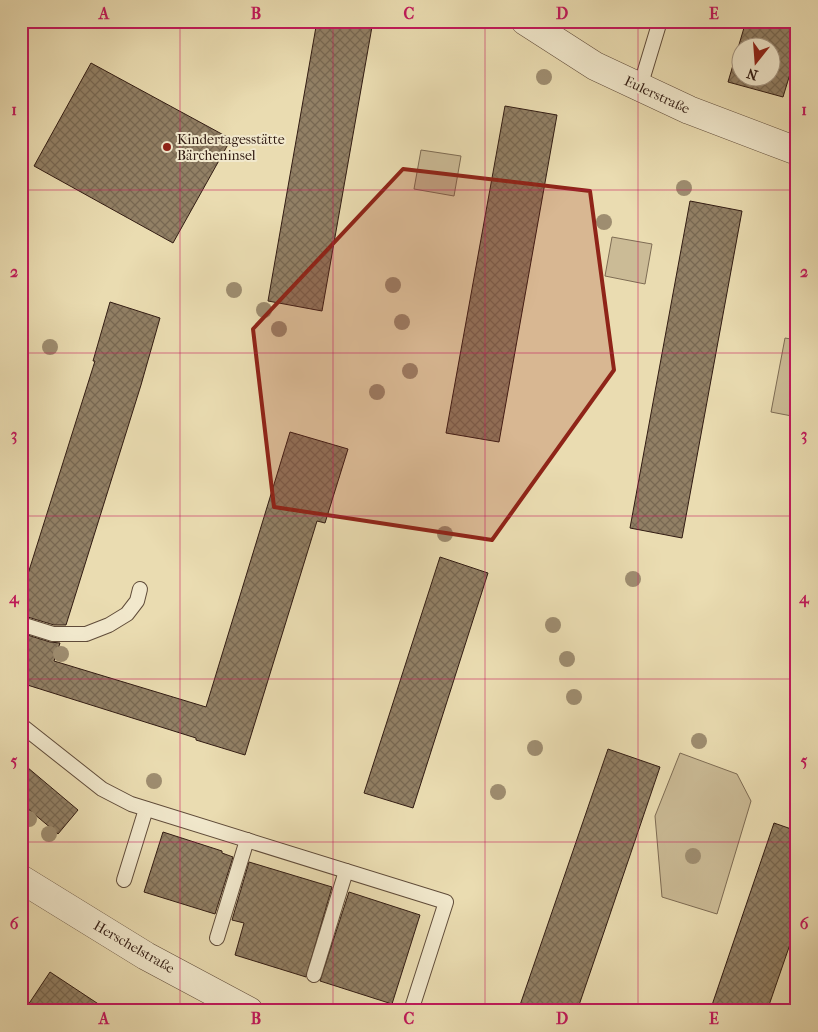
<svg xmlns="http://www.w3.org/2000/svg" width="818" height="1032" font-family="'IM FELL French Canon',serif">
  <style>
    .park { fill: #cbbb96; stroke: #7e6c54 }
    .building { fill: url(#building-cross-hatch); stroke: #321c13; fill-rule: evenodd }
    .lines { fill: none; stroke-linecap: round; stroke-linejoin: round }
    .lane-casing { stroke: #604c3a; stroke-width: 16 }
    .street-casing { stroke: #604c3a; stroke-width: 29 }
    .lane { stroke: #f1e8cc; stroke-width: 14 }
    .street { stroke: #f1e8cc; stroke-width: 28 }
    .tree { fill: #9e8d70 }
    .marked { fill: #8f2418; fill-opacity: 0.2; stroke: #8f2418; stroke-width: 4; stroke-linejoin: round }
    .grid { fill: none; stroke: #c2185b; stroke-width: 1; stroke-opacity: 0.55 }
    .poi-dot { fill: #8f2418; stroke: #f1e8cc; stroke-width: 2 }
    .labels { text-anchor: middle; dominant-baseline: central; stroke-width: 4; stroke-linejoin: round; paint-order: stroke }
    .street-label { font-size: 14px; fill: #321c13; stroke: #f1e8cc }
    .poi-label { font-size: 14px; fill: #321c13; stroke: #f1e8cc; text-anchor: start }
    .neatline { fill: none; stroke: #c2185b; stroke-width: 2 }
    .grid-label { font-size: 16px; text-anchor: middle; font-weight: bold; fill: #c2185b }
  </style>
  <defs>
    <pattern id="building-cross-hatch" width="8" height="8" patternUnits="userSpaceOnUse" patternTransform="scale(1.25)"><rect width="8" height="8" fill="#928065"/><path d="M0 0l8 8M0 8l8-8" fill="none" stroke="#786852"/></pattern>
  </defs>
  <rect width="100%" height="100%" fill="#eadcb1"/>
  <filter id="stains"><feTurbulence type="fractalNoise" baseFrequency=".004" numOctaves="4"/><feColorMatrix values="0 0 0 0 .2 0 0 0 0 .09 0 0 0 0 .02 0 0 0 .5 -.17"/></filter>
  <radialGradient id="worn" r=".72"><stop offset=".6" stop-color="#630" stop-opacity="0"/><stop offset="1" stop-color="#630" stop-opacity=".3"/></radialGradient>
  <g class="park">
    <polygon points="421,150 461,156 454,196 414,189"/>
    <polygon points="612,237 652,244 645,284 605,276"/>
    <polygon points="785,338 797,340 797,417 771,412"/>
    <polygon points="680,753 737,774 751,801 717,914 662,897 655,816"/>
  </g>
  <g class="building">
    <polygon points="317,21 373,21 322,311 268,301"/>
    <path d="M746,21H797V51L783,97L728,82ZM740,48H770V78H740Z"/>
    <polygon points="91,63 231,139 173,243 34,166"/>
    <polygon points="505,106 557,115 499,442 446,433"/>
    <polygon points="690,201 742,211 682,538 630,528"/>
    <polygon points="110,302 160,318 141,385 66,625 54,625 21,615 21,596 95,361 93,361"/>
    <polygon points="290,432 348,449 325,523 317,521 245,755 196,740 196,738 21,683 21,633 50,642 60,643 54,661 206,707"/>
    <polygon points="440,557 488,573 413,808 364,793"/>
    <polygon points="608,749 660,767 604,932 577,1011 518,1011"/>
    <polygon points="21,762 78,810 58,834 21,803"/>
    <polygon points="774,823 797,831 797,924 767,1011 710,1011"/>
    <polygon points="163,832 222,851 222,853 233,857 215,914 144,892"/>
    <polygon points="249,862 332,887 306,977 235,955 244,923 232,920"/>
    <polygon points="349,892 420,915 392,1004 320,981"/>
    <polygon points="50,972 109,1011 24,1011"/>
  </g>
  <g class="lines">
    <defs>
      <g id="lane">
        <polyline points="640,87 660,21"/>
        <polyline points="21,624 53,634 86,634 109,625 127,614 137,601 140,589"/>
        <polyline points="21,725 102,789 131,804 446,902 411,1011"/>
        <polyline points="124,880 146,809"/>
        <polyline points="217,938 247,840"/>
        <polyline points="314,975 346,871"/>
      </g>
      <g id="street">
        <polyline points="525,21 595,66 689,110 797,151"/>
        <polyline points="21,879 146,956 249,1011"/>
      </g>
    </defs>
    <use href="#lane" class="lane-casing"/>
    <use href="#street" class="street-casing"/>
    <use href="#lane" class="lane"/>
    <use href="#street" class="street"/>
  </g>
  <g class="tree">
    <circle cx="544" cy="77" r="8"/>
    <circle cx="684" cy="188" r="8"/>
    <circle cx="604" cy="222" r="8"/>
    <circle cx="393" cy="285" r="8"/>
    <circle cx="234" cy="290" r="8"/>
    <circle cx="264" cy="310" r="8"/>
    <circle cx="402" cy="322" r="8"/>
    <circle cx="279" cy="329" r="8"/>
    <circle cx="50" cy="347" r="8"/>
    <circle cx="410" cy="371" r="8"/>
    <circle cx="377" cy="392" r="8"/>
    <circle cx="445" cy="534" r="8"/>
    <circle cx="633" cy="579" r="8"/>
    <circle cx="553" cy="625" r="8"/>
    <circle cx="61" cy="654" r="8"/>
    <circle cx="567" cy="659" r="8"/>
    <circle cx="574" cy="697" r="8"/>
    <circle cx="699" cy="741" r="8"/>
    <circle cx="535" cy="748" r="8"/>
    <circle cx="154" cy="781" r="8"/>
    <circle cx="498" cy="792" r="8"/>
    <circle cx="29" cy="819" r="8"/>
    <circle cx="49" cy="834" r="8"/>
    <circle cx="693" cy="856" r="8"/>
  </g>
  <path class="marked" d="M403,169L590,191L614,370L492,540L274,507L253,329Z"/>
  <path class="grid" d="M180,21V1011M333,21V1011M485,21V1011M638,21V1011M21,190H797M21,353H797M21,516H797M21,679H797M21,842H797"/>
  <circle class="poi-dot" cx="167" cy="147" r="5"/>
  <g class="labels">
    <g class="street-label">
      <text transform="translate(657 95) rotate(25)">Eulerstraße</text>
      <text transform="translate(134 947) rotate(30)">Herschelstraße</text>
    </g>
    <g class="poi-label">
      <text x="177" y="139">Kindertagesstätte<tspan x="177" dy="16">Bärcheninsel</tspan></text>
    </g>
  </g>
  <rect width="818" height="1032" fill="none" stroke="#eadcb1" stroke-width="55"/>
  <g transform="translate(756 62) rotate(197)"><circle r="24" fill="#f1e8cc" stroke="#a59682"/>
  <path d="M0-4L9 19L0 12L-9 19Z" fill="#8f2418"/>
  <text y="-8" font-size="14" font-weight="bold" text-anchor="middle" fill="#321c13">N</text>
  </g>
  <rect x="28" y="28" width="762" height="976" class="neatline"/>
  <g class="grid-label">
    <text x="104" y="19">A</text>
    <text x="256" y="19">B</text>
    <text x="409" y="19">C</text>
    <text x="562" y="19">D</text>
    <text x="714" y="19">E</text>
    <text x="14" y="115">1</text>
    <text x="804" y="115">1</text>
    <text x="14" y="277">2</text>
    <text x="804" y="277">2</text>
    <text x="14" y="440">3</text>
    <text x="804" y="440">3</text>
    <text x="14" y="603">4</text>
    <text x="804" y="603">4</text>
    <text x="14" y="766">5</text>
    <text x="804" y="766">5</text>
    <text x="14" y="929">6</text>
    <text x="804" y="929">6</text>
    <text x="104" y="1024">A</text>
    <text x="256" y="1024">B</text>
    <text x="409" y="1024">C</text>
    <text x="562" y="1024">D</text>
    <text x="714" y="1024">E</text>
  </g>
  <rect width="100%" height="100%" filter="url(#stains)"/>
  <rect width="100%" height="100%" fill="url(#worn)"/>
</svg>
